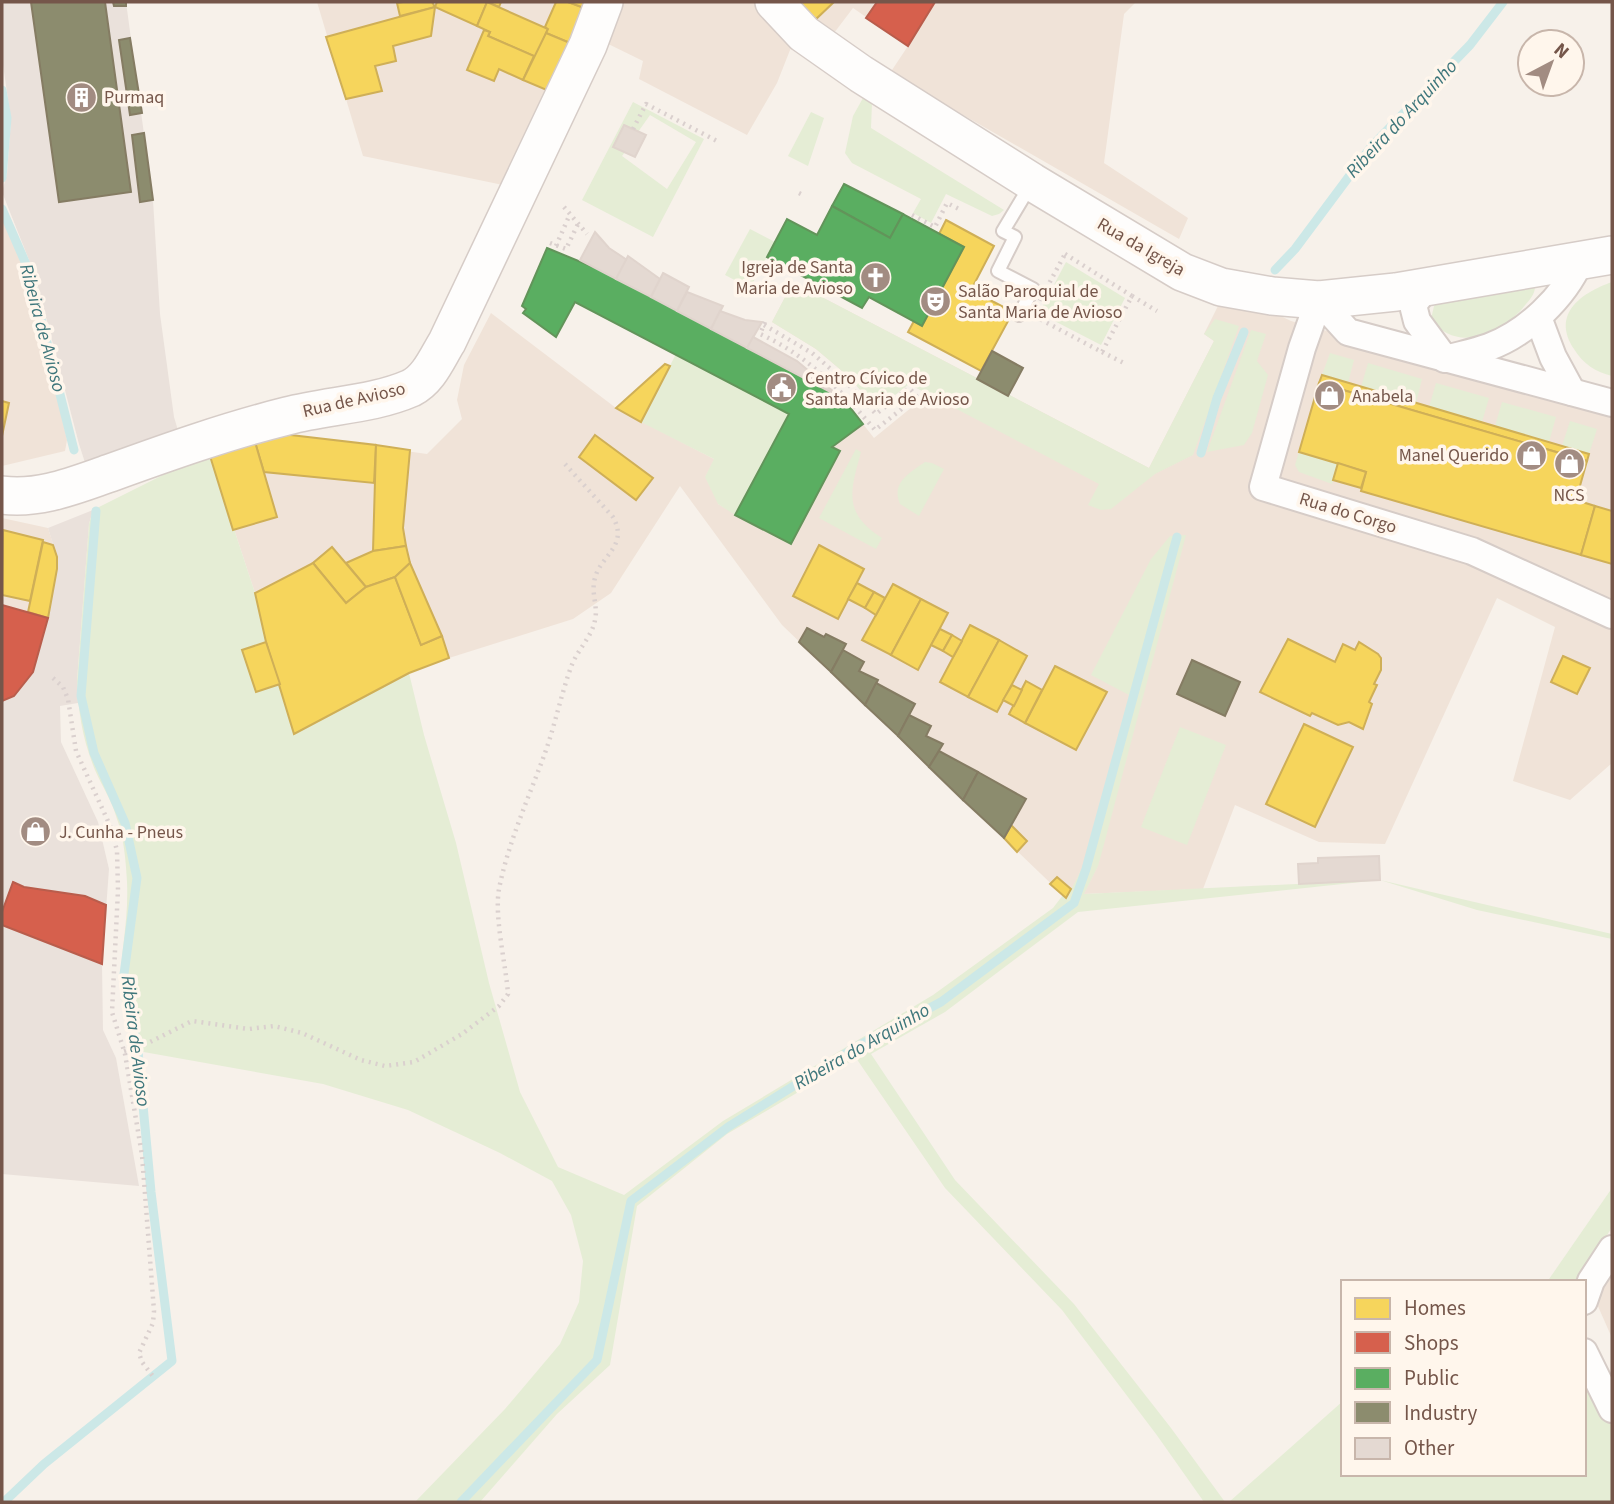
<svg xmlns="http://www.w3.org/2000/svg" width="1614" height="1504" font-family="'Source Sans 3',sans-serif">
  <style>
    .residential { fill: #f0e3d8 }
    .industrial { fill: #eae1db }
    .green { fill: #e5edd5; fill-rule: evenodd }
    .homes { fill: #f6d55c; stroke: #cfaf57; stroke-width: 2 }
    .shops { fill: #d6604d; stroke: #b95d4c; stroke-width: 2 }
    .public { fill: #5aae61; stroke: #62945a; stroke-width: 2 }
    .industry { fill: #8c8c6e; stroke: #857c63; stroke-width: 2 }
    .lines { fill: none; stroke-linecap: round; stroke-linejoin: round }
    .stream { stroke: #cce8e7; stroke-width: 9 }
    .building { fill: #e4d9d2; stroke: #e0d4cd; stroke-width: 2 }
    .lane-casing { stroke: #d6ccc7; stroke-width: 16 }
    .street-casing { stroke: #d6ccc7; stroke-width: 30 }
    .secondary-casing { stroke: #d6ccc7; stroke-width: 40 }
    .path { stroke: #dad0ce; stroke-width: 4.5; stroke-dasharray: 2 5; stroke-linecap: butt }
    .lane { stroke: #fefdfc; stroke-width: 12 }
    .street { stroke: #fefdfc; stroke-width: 26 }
    .secondary { stroke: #fefdfc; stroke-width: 37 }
    .labels { text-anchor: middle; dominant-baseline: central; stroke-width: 7; stroke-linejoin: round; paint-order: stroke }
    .poi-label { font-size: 18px; fill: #75564a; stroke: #fff6ec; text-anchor: start }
    .street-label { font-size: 18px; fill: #75564a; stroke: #fff6ec }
    .water-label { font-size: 19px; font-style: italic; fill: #3e767b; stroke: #fff6ec }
  </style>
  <rect width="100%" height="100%" fill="#f7f1ea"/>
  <g class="residential">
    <polygon points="317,2 600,2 503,185 363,156"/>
    <polygon points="608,2 769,2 792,45 777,83 747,135 639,79 643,61 594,37"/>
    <polygon points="796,2 1136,2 1124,14 1104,163 1188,218 1179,239 890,73 908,46 853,8 831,37"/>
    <polygon points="2,217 24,266 48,354 67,440 65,451 2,466"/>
    <polygon points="793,282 1149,468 1214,341 1204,334 1226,290 1291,321 1612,410 1612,763 1570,800 1513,781 1555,627 1497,598 1385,844 1319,842 1235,805 1203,889 1083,894 1066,898 782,625 680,486 611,593 573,619 449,658 409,673 294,734 242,650 266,641 255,593 210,456 282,434 427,454 462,419 457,400 464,365 491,313 616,408 714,459 718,504 791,544 839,452 832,447 863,424 874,438 928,394 909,384 877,409 848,376 816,349 772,322"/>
    <polygon points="2,518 48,528 57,557 48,618 2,605"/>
    <polygon points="1612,1268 1612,1338 1593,1295"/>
  </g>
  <g class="industrial">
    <polygon points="2,2 126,2 153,200 160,314 174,417 182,444 90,478 79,444 35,275 2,192 7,174 11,120 2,58"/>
    <polygon points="93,510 89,524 77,681 78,703 60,706 61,742 98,822 109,869 102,964 103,1030 116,1058 139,1186 2,1174 2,605 48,617 57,557 48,528"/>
  </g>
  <g class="green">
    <polygon points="863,98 872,103 871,128 1004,210 999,214 992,216 946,194 931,223 913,213 921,199 852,163 845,153 853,116"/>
    <path d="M633,102L704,139L653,237L582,200ZM650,115L696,142L667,189L622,156L625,152L614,147L624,125L638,132Z"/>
    <polygon points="811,112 824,118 808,166 788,156"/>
    <polygon points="750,229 775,242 750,288 725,275"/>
    <polygon points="1066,262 1125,298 1101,345 1039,313"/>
    <polygon points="793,282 1149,468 1214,341 1204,334 1215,319 1239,326 1193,455 1155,474 1111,509 1101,510 1088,505 1099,484 909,384 877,409 848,376 816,349 772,322"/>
    <path d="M1612,282V376C1596,372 1583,364 1574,349C1551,314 1581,293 1612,282Z"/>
    <path d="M1535,286C1535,296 1528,301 1522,309C1499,335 1455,353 1431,319L1434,306L1444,295Z"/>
    <polygon points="1251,330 1266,334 1257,361 1268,375 1252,433 1244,445 1207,452"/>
    <polygon points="1330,353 1354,360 1348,383 1322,375"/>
    <polygon points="676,354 789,414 735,515 718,504 705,477 714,459 641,422"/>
    <polygon points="1368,363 1422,379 1416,403 1361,387"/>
    <polygon points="1436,383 1489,398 1482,422 1429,407"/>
    <polygon points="1502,402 1556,417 1549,442 1495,426"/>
    <polygon points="1570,421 1597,429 1589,454 1562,446"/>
    <path d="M856,449L861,452C850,492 843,513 882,538L876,549L819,518Z"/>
    <polygon points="1299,452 1338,463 1332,484 1299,472 1295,465"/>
    <path d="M210,456L255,593L266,642L242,650L280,684L294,734L409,673L424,735L456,843L489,983L520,1092L558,1167L624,1195L723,1121L933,995L1053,908L1063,895L1067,898L1085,862L1129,695L1091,675L1151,559L1170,536L1186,535L1103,848L1098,866L1084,894L1380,880L1612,934V939L1477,910L1380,880L1078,912L945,1012L871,1054L955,1180L1074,1304L1171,1428L1225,1502H1204L1156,1434L1062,1310L945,1188L856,1058L727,1134L637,1206L610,1365L557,1414L480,1502H415L505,1409L560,1344L579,1302L583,1261L571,1215L552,1181L500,1153L408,1110L323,1084L138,1051C105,987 130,947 127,882C126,863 124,837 117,819C112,801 102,786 95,770C83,741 78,712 77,681L89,524L93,510L187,463Z"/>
    <path d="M925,462L932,463L944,469L919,516L900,504C891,483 909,473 925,462Z"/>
    <polygon points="1180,727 1226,745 1187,845 1141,827"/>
    <polygon points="1612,1188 1612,1227 1579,1282 1547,1282"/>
    <polygon points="1584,1371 1612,1425 1612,1502 1229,1502 1343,1401 1343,1474 1584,1474"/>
  </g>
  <g class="homes">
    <polygon points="403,2 432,2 435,7 400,16 397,3"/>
    <polygon points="437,2 501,2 499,7 487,2 477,26 435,7"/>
    <polygon points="487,2 548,29 536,57 488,36 490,32 477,26"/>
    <polygon points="556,2 568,2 587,9 570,43 546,33 548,29 545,27"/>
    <polygon points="568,2 589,2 587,9"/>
    <polygon points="796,2 834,2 815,20"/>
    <polygon points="435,7 431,36 393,46 396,61 375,66 382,91 346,99 326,37"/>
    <polygon points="484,30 490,32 488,36 534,56 523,80 499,69 494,81 467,70"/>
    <polygon points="546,33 570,43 549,91 523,80"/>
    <polygon points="946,220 994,246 971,290 1013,312 981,371 908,332 914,321 922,326 964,247 939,234"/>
    <polygon points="665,364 670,366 641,422 616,408"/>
    <polygon points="1322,375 1589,454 1587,461 1319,383"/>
    <polygon points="1319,383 1587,461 1576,500 1595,506 1581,555 1361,491 1366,472 1299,452"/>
    <polygon points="2,401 9,403 2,436"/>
    <polygon points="282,434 376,445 374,483 264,472 255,442"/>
    <polygon points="595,435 653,478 636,500 579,457"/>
    <polygon points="255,442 277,517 233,530 210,456"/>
    <polygon points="376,445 410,450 403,528 406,546 373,551"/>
    <polygon points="1338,463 1366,472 1361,488 1333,480"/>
    <polygon points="1595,506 1612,511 1612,564 1581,555"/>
    <polygon points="3,530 43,540 30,601 2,595"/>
    <polygon points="43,542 53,545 57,557 57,569 48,618 28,612"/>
    <polygon points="819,545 864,569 838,619 793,596"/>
    <polygon points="406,546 410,563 395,577 366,587 346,563 373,551"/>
    <polygon points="332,547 366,587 346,603 313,563"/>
    <polygon points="313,563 346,603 366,587 395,577 421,645 442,636 449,658 409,673 294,734 266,642 255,593"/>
    <polygon points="410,563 442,636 421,645 395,577"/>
    <polygon points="857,583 874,592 865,608 848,599"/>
    <polygon points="893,584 921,599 891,655 862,640"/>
    <polygon points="874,592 885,598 876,615 865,608"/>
    <polygon points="921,599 948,613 918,670 891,655"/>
    <polygon points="970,625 999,640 968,697 940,682"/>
    <polygon points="940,629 952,635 943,651 931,645"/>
    <polygon points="952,635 962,641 953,657 943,651"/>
    <polygon points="1288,639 1335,662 1343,644 1355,650 1359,642 1378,654 1381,658 1381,670 1374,684 1377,685 1369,702 1372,704 1363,729 1349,722 1338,725 1312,713 1310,716 1260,692"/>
    <polygon points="999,640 1027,656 997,712 968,697"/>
    <polygon points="266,642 280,684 256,692 242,650"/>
    <polygon points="1563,656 1590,668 1577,694 1551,682"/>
    <polygon points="1055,666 1107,692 1076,750 1025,723"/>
    <polygon points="1026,681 1042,690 1025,723 1009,714"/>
    <polygon points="1012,685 1022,690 1014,706 1003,700"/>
    <polygon points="1304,724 1353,747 1315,827 1266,804"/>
    <polygon points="1011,825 1027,841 1017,852 1004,838"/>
    <polygon points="1057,877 1071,889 1066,898 1050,884"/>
  </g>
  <g class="shops">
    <polygon points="877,2 935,2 908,46 866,18"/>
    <polygon points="2,605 48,618 33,672 14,696 2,701"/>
    <polygon points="13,882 24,887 85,896 106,905 102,964 2,925 2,912"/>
  </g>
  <g class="public">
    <polygon points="844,184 903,214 890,238 832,206"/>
    <polygon points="832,206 890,238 903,214 964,247 922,326 869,297 862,308 767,257 787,219 817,235"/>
    <polygon points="547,248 593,267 599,255 637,281 679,304 743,328 736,342 840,397 852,410 863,424 832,447 840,451 791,544 735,515 789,414 575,302 556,337 523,313 526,309 522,306"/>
  </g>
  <g class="industry">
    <polygon points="31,2 105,2 131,192 59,202"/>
    <polygon points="113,2 126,2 126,6 114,6"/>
    <polygon points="130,38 142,113 130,115 119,40"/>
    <polygon points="144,133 153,200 140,202 132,135"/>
    <polygon points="992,351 1023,368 1008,396 977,379"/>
    <polygon points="807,628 824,637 826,634 846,644 831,672 799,642"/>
    <polygon points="843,650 864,662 859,671 878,680 865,705 831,672"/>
    <polygon points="1192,660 1240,682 1225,716 1177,694"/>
    <polygon points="876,683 915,704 898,736 865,705"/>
    <polygon points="909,715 931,726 926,736 943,744 929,767 898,736"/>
    <polygon points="939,751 978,772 963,800 929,767"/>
    <polygon points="978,772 1026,799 1004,838 963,800"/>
  </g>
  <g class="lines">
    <g class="stream">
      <polyline points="2,90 7,118 2,178"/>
      <polyline points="2,209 29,271 74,450"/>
      <polyline points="1275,270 1295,249 1371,147 1470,45 1503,2"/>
      <polyline points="1201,453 1217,398 1244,332"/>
      <polyline points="4,1502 44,1464 172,1361 151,1192 138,1051 124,974 137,878 125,823 94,753 81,696 96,511"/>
      <polyline points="461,1502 597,1360 631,1201 728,1127 856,1047 941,1002 1074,903 1086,869 1177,537"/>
    </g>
  </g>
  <g class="building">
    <polygon points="624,125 646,135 635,157 613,147"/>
    <polygon points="595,232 609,248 627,260 616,279 580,260"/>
    <polygon points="628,256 660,279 651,297 616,279"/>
    <polygon points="663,273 689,287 677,311 651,297"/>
    <polygon points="687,292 723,306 711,329 677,311"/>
    <polygon points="720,311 745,320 762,322 747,348 711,329"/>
    <polygon points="753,337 797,361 840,397 747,348"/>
    <polygon points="1379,856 1380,880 1299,884 1298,864 1318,863 1318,858"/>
  </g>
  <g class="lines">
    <defs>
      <polyline id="lane" points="1019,315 1033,289 998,271 1015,237 1003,231 1030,186"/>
      <g id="street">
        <polyline points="1428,285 1413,305 1417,321 1445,359"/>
        <polyline points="1538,317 1553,357 1572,392"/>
        <path d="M1446,359C1460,355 1475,352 1489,347C1527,333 1564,297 1580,261"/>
        <polyline points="1612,403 1348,332 1319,300 1302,348 1263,487 1472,551 1612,615"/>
        <polyline points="1584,1301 1591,1281 1612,1249"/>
        <polyline points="1584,1352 1612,1409"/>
      </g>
      <g id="secondary">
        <polyline points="774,2 804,34 861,74 1032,182 1182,272 1221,287 1272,296 1319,300 1396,292 1612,255"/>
        <path d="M2,495C40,500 75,485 110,473C168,452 227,431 287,416C328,405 372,405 411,388C429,379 437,358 447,342L588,45L604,2"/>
      </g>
    </defs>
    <use href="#lane" class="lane-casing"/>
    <use href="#street" class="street-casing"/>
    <use href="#secondary" class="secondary-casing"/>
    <g class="path">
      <polyline points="633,129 646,104 719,142"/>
      <polyline points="799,193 803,195"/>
      <polyline points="564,207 587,234"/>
      <polyline points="912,215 935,227 947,203 961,210"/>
      <polyline points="550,243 566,249 578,224"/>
      <polyline points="556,246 570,214"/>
      <polygon points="1065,254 1132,296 1102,352 1032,315"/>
      <polyline points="1132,296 1157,311"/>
      <polyline points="985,297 990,287"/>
      <path d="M765,322L760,334C807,355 842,391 875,430L917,397"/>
      <polyline points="764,325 812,353 846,382 876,414 909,388 923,403"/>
      <polyline points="1102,352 1126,364"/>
      <polyline points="53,678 63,687 68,699 76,751 112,830 117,851 118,890 112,1012 125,1054 142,1155 154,1311 153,1323 139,1353 142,1362 155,1379"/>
      <path d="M124,1051L146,1044L192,1021L249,1029L274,1026L302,1033L361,1060L385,1066L414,1062L462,1034L499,1006L508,994C506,965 494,917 499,889C508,843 529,797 545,753C555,725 561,695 571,667C577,650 592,637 595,620C598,608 592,595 594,583C597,556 630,548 613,517L564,463"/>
    </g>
    <use href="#lane" class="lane"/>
    <use href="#street" class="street"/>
    <use href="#secondary" class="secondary"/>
  </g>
  <defs>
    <symbol id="building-disc" viewBox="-11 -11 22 22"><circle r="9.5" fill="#a28c82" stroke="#fff6ec"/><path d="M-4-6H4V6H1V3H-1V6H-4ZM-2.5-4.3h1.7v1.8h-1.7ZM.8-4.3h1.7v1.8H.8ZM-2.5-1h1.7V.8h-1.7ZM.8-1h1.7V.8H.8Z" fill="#fff"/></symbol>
    <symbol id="church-disc" viewBox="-11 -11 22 22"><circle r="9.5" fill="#a28c82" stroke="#fff6ec"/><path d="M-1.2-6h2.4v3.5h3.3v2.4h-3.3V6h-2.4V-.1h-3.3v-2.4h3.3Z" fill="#fff"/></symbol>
    <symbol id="theatre-disc" viewBox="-11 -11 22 22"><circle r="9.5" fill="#a28c82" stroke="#fff6ec"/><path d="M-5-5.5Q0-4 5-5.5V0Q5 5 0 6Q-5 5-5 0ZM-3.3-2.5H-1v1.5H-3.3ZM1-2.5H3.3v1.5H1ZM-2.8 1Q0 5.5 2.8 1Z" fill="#fff"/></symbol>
    <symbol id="civic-disc" viewBox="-11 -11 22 22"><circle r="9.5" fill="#a28c82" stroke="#fff6ec"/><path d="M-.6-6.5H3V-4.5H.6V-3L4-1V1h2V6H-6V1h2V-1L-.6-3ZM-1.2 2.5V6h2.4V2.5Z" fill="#fff"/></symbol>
    <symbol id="shop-disc" viewBox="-11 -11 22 22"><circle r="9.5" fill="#a28c82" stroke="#fff6ec"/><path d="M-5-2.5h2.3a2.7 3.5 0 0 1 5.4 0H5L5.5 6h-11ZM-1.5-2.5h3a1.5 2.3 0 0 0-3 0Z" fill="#fff"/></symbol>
  </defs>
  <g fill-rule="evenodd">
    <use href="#building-disc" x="64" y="80" width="35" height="35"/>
    <use href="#church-disc" x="858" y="260" width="35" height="35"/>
    <use href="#theatre-disc" x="918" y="284" width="35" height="35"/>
    <use href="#civic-disc" x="764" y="370" width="35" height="35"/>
    <use href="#shop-disc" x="1312" y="378" width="35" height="35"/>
    <use href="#shop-disc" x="1514" y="438" width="35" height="35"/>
    <use href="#shop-disc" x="1552" y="446" width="35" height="35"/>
    <use href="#shop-disc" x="18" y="814" width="35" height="35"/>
  </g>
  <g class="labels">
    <g class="poi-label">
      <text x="104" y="97">Purmaq</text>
      <text x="853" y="267" text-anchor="end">Igreja de Santa<tspan x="853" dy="21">Maria de Avioso</tspan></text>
      <text x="958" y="291">Salão Paroquial de<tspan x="958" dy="21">Santa Maria de Avioso</tspan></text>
      <text x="805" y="378">Centro Cívico de<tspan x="805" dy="21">Santa Maria de Avioso</tspan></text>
      <text x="1352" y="396">Anabela</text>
      <text x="1509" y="455" text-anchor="end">Manel Querido</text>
      <text x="1569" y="495" text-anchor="middle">NCS</text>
      <text x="59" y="832">J. Cunha - Pneus</text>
    </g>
    <g class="street-label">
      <text transform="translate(1141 247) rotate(30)">Rua da Igreja</text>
      <text transform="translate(354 400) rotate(-13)">Rua de Avioso</text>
      <text transform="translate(1348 513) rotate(17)">Rua do Corgo</text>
    </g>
    <g class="water-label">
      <text transform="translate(1402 119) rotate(-47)">Ribeira do Arquinho</text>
      <text transform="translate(42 328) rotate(75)">Ribeira de Avioso</text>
      <text transform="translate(135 1041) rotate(83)">Ribeira de Avioso</text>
      <text transform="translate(862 1047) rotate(-30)">Ribeira do Arquinho</text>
    </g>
  </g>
  <rect width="1614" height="1504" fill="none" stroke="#75564a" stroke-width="7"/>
  <rect x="1341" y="1280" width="245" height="196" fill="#fff6ec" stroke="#c8b6ab" stroke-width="2"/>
  <rect x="1355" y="1298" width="35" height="21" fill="#f6d55c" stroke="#c8b6ab" stroke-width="2"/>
  <text x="1404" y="1315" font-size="21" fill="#75564a">Homes</text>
  <rect x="1355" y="1332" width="35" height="21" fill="#d6604d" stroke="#c8b6ab" stroke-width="2"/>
  <text x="1404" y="1350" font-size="21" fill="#75564a">Shops</text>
  <rect x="1355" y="1368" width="35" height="21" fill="#5aae61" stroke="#c8b6ab" stroke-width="2"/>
  <text x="1404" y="1385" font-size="21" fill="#75564a">Public</text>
  <rect x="1355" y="1402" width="35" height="21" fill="#8c8c6e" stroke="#c8b6ab" stroke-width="2"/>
  <text x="1404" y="1420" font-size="21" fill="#75564a">Industry</text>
  <rect x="1355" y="1438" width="35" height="21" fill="#e4d9d2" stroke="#c8b6ab" stroke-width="2"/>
  <text x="1404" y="1455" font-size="21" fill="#75564a">Other</text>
  <g transform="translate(1551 63) rotate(41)"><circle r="33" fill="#fff6ec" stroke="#c8b6ab" stroke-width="2"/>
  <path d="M0-5L12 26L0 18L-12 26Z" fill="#a28c82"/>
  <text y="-10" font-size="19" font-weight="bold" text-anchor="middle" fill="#75564a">N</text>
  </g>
</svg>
